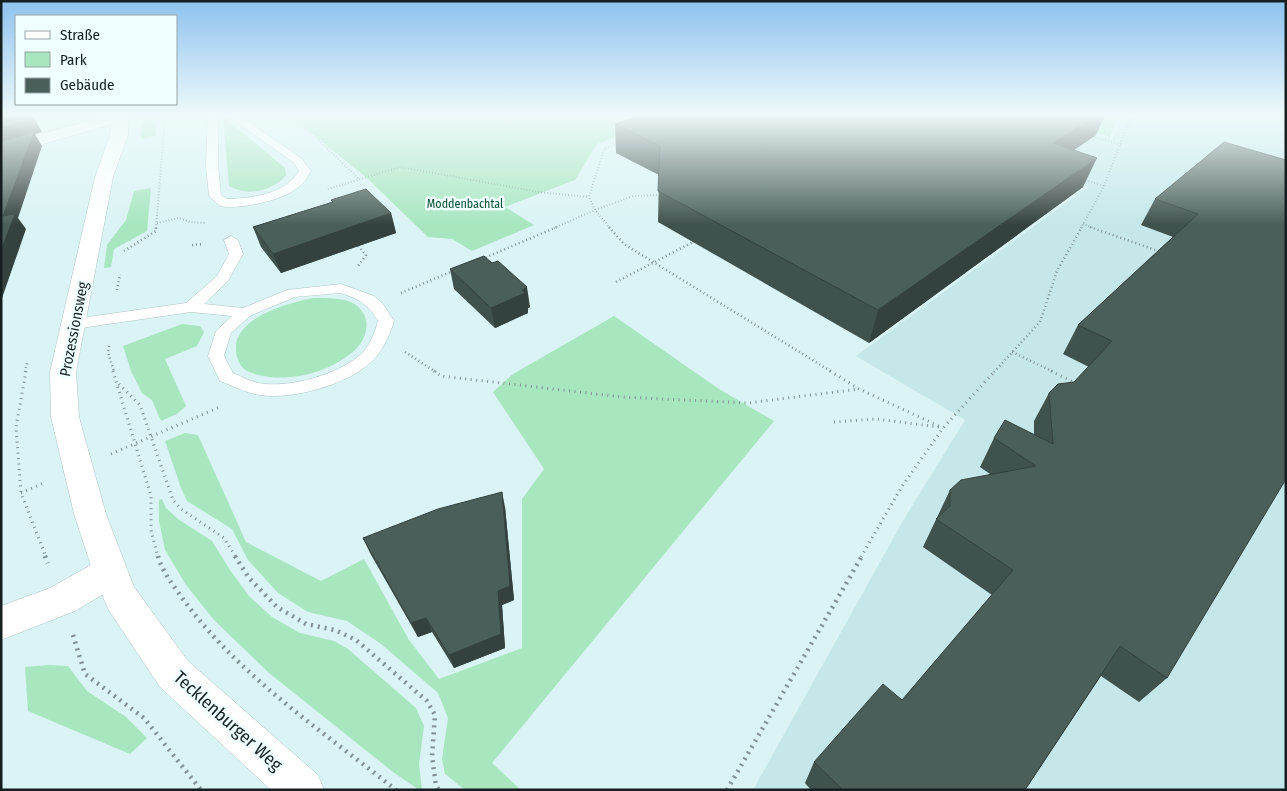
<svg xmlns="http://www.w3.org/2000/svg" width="1287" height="791" font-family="'Fira Sans Condensed',sans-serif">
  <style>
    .built { fill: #c5e7e9 }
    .green { fill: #a8e6c0 }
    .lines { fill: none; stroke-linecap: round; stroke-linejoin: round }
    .lane-casing { stroke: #adc4c5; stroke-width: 1 }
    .street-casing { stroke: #adc4c5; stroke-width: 1 }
    .secondary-casing { stroke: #adc4c5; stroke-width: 1 }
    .path-far3 { stroke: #7f9192; stroke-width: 2; stroke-dasharray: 0.5 2.5; stroke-linecap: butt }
    .path-far2 { stroke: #7f9192; stroke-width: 2.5; stroke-dasharray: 1 3; stroke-linecap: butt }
    .path-far1 { stroke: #7f9192; stroke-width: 3; stroke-dasharray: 1 4.5; stroke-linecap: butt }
    .path { stroke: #7f9192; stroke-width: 4.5; stroke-dasharray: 2 5; stroke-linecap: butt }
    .lane { fill: #fff; fill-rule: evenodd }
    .street { fill: #fff; fill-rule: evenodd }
    .secondary { fill: #fff; fill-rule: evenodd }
    .wall { fill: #40524d }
    .shaded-wall { fill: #34423f }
    .building { fill: #4b5f5a; stroke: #34423f }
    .labels { text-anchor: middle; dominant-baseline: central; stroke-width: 5; stroke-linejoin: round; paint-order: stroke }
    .far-park-label { font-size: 12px; fill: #0a5231; stroke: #effefe }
    .street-label { font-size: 15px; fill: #161f20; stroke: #effefe }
    .near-street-label { font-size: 18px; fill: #161f20; stroke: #effefe }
  </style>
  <rect width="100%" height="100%" fill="#daf3f4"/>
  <polygon class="built" points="1034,114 1112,139 1122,114 1286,114 1286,790 753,790 904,519 965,420 856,356 1088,187 944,134"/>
  <g class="green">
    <polygon points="154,114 156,118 155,136 141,139 143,115"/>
    <polygon points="288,114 673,114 597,144 575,180 505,207 534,225 472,251 452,239 428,237 368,179"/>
    <polygon points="1037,114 1119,114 1110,137"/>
    <path d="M223,116L285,168L286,176C271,191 248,197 229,186Z"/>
    <polygon points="151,188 147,231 114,249 111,267 104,268 107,245 126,220 134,191"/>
    <path d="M314,298C325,298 334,298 345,300C370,307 373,332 355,350C333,370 299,380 270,377C262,376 251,374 244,369C238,363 236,356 236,348C235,317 291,302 314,298Z"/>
    <polygon points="614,316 719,389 774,421 492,763 521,790 465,790 445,774 442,759 448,718 438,693 381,644 347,621 308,612 278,593 248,560 232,529 187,501 181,488 165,441 185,433 198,435 246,542 321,581 364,559 409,640 439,679 522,648 522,499 544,469 493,392 513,374"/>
    <polygon points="182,324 200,326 204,332 197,346 165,359 186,406 177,414 161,421 152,400 142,393 131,371 123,346"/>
    <polygon points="162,499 166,508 178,519 212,541 230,570 249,596 272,617 300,633 334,641 348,649 416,708 424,726 419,764 422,790 419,790 393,772 269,673 214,620 186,585 165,550 159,521 159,500"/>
    <polygon points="49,665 68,666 87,691 126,717 147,738 130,754 28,711 25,667"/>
  </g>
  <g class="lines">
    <defs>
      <g id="lane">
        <path d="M208,114H218V166L221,195L227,199C252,198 284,195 299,171L293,162L225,114H237L301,158L311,171C307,178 303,185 296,189C280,201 238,210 220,206L209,196L206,166Z"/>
        <path d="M231,236L238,240L243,254L228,281L204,304L243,308L287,290L341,284L374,296L383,304L394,321C389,337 382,353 369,364C345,385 292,400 260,395C246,393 233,386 220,381L208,356L216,331L232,316L191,312L74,329L68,327L66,324L68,321L74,319L186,303L217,276L229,254L224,240ZM340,293C358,298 369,305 378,321C375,332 371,343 363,352C342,374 288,389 258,383C249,381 241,376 233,373L224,356L231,333L250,316L295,297Z"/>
      </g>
      <g id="street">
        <polygon points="114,114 127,114 129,117 127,120 1,156 1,145"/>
        <polygon points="110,557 122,561 127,572 122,583 75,611 1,640 1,606 50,588 98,561"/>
      </g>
      <polygon id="secondary" points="113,114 129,114 128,135 113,177 76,372 79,417 106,514 134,587 188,661 318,775 324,790 271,790 160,687 108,609 93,572 74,514 51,417 50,372 95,177 110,135"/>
    </defs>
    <use href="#lane" class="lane-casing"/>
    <use href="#street" class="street-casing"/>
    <use href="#secondary" class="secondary-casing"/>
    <g class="path-far3">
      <polyline points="282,114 314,136 359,179"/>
      <polyline points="1094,137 1121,145"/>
      <polyline points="1083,179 1104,186"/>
      <polyline points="328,189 400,167 539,192 589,197"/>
      <polyline points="157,223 179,218 190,222 206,223"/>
      <polyline points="1083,224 1094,228"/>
      <polyline points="156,228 165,118 162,114"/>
      <polyline points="554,228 595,210 589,197 604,149 618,143"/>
      <polyline points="610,228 595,210 633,196 658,195"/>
      <polyline points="1081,228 1104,186 1132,114"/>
    </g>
    <g class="path-far2">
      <polyline points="609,227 624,244 832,372"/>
      <polyline points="1090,227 1161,252"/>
      <polyline points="192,245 204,244"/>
      <polyline points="358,246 366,255 358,266"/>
      <polyline points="124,251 156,231 156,227"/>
      <polyline points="482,259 557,227"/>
      <polyline points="616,282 693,242"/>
      <polyline points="117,290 120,274"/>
      <polyline points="401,293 453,271"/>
      <polyline points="109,346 108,352 114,372"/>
      <polyline points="405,352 436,372"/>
      <polyline points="1012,352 1054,372"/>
      <polyline points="25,372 27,363"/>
      <polyline points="994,372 1040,322 1057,271 1082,227"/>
    </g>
    <g class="path-far1">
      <polyline points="26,371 16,427 21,493 46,557"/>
      <polyline points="113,371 151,496 151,530 158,557"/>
      <polyline points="434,371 441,376 622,397 748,403 859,389"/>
      <polyline points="830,371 859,389 943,428"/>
      <polyline points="1051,371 1075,383"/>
      <polyline points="119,384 140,405 173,500 181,509 224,538 236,557"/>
      <polyline points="834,422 876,419 939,427"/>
      <polyline points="111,454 222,406"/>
      <polyline points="21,493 44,483"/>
      <polyline points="861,557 901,488 943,428 995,371"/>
    </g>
    <g class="path">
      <polyline points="45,556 48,563"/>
      <path d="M158,556C162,571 171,582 180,595C236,674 321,730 396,790"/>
      <polyline points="235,556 249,578 277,607 306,624 335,630 356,640 427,701 435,715 432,756 436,786 439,790"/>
      <polyline points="73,635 85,674 144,718 201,790"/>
      <polyline points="727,790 862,556"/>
    </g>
    <use href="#lane" class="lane"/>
    <use href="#street" class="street"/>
    <use href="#secondary" class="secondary"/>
  </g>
  <g class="wall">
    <polygon points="615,124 1096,135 1074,150 1083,187 869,343 658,222 659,175 616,153"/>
    <polygon points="1224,142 1167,678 1139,702 1101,676 1025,790 811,790 805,783 814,762 902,700 992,595 923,547 950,490 990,474 980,467 994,438 1034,435 1034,421 1049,393 1074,382 1089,367 1063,354 1078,325 1173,237 1141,225 1155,199"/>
    <polygon points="331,200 391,213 396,233 281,273 261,247 253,227 332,202"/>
    <polygon points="450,269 530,307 528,308 528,313 495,328 454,289"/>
    <polygon points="505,507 514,600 502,605 505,648 454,668 432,632 418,637 370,553 363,538"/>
  </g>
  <g class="shaded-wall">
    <polygon points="1098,114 1106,114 1096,135 1041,172 1053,143"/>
    <polygon points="34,118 42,132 35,134 42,146 18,218 26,229 1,301 1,251 3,216 1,128"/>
    <polygon points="1097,158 1083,187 869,343 878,310"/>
    <polygon points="391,213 396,233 281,273 273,254"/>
    <polygon points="527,287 530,307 528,308 528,313 495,328 491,308 522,290"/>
    <polygon points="502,492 505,507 514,600 502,605 505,648 454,668 449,655 498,591"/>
    <polygon points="426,618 432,632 418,637 411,623"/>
  </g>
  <g class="building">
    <polygon points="1,114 30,114 34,118 1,128"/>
    <polygon points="644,114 1098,114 1053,143 1097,158 878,310 658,191 660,146 615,124"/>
    <polygon points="34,132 3,216 15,214 1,251 1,141"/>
    <polygon points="1224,142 1286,160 1286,479 1167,678 1120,646 1025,790 843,790 814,762 883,684 902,700 1013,570 936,519 950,506 950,490 961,480 1036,466 994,438 1005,420 1053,444 1049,393 1058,384 1074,382 1112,341 1078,325 1198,214 1155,199"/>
    <polygon points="366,189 391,213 273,254 253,227 333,202 331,200"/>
    <polygon points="484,256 492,263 498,261 527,287 522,290 525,293 491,308 450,269"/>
    <polygon points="502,492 510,586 498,591 501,634 449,655 426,618 411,623 363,538 438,509"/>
  </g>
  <linearGradient id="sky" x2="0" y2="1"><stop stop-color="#8dc1ee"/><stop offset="0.51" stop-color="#eefafa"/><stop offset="1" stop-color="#eefafa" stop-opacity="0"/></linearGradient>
  <rect width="1287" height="225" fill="url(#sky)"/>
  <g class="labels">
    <g class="far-park-label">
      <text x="465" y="204">Moddenbachtal</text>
    </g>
    <g class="street-label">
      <text transform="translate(74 329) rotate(-79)">Prozessionsweg</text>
    </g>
    <g class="near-street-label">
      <text transform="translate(228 721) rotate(42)">Tecklenburger Weg</text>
    </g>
  </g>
  <rect width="1287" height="791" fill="none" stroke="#161f20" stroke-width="5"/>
  <rect x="15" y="15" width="162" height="90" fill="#effefe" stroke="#98a5a5"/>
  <rect x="25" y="31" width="25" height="8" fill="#ffffff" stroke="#98a5a5"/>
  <text x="60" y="40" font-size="15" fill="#161f20">Straße</text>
  <rect x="25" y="52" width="25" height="15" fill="#a8e6c0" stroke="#98a5a5"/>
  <text x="60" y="65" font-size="15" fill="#161f20">Park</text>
  <rect x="25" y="78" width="25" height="15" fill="#4b5f5a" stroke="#98a5a5"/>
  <text x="60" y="90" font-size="15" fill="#161f20">Gebäude</text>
</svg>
